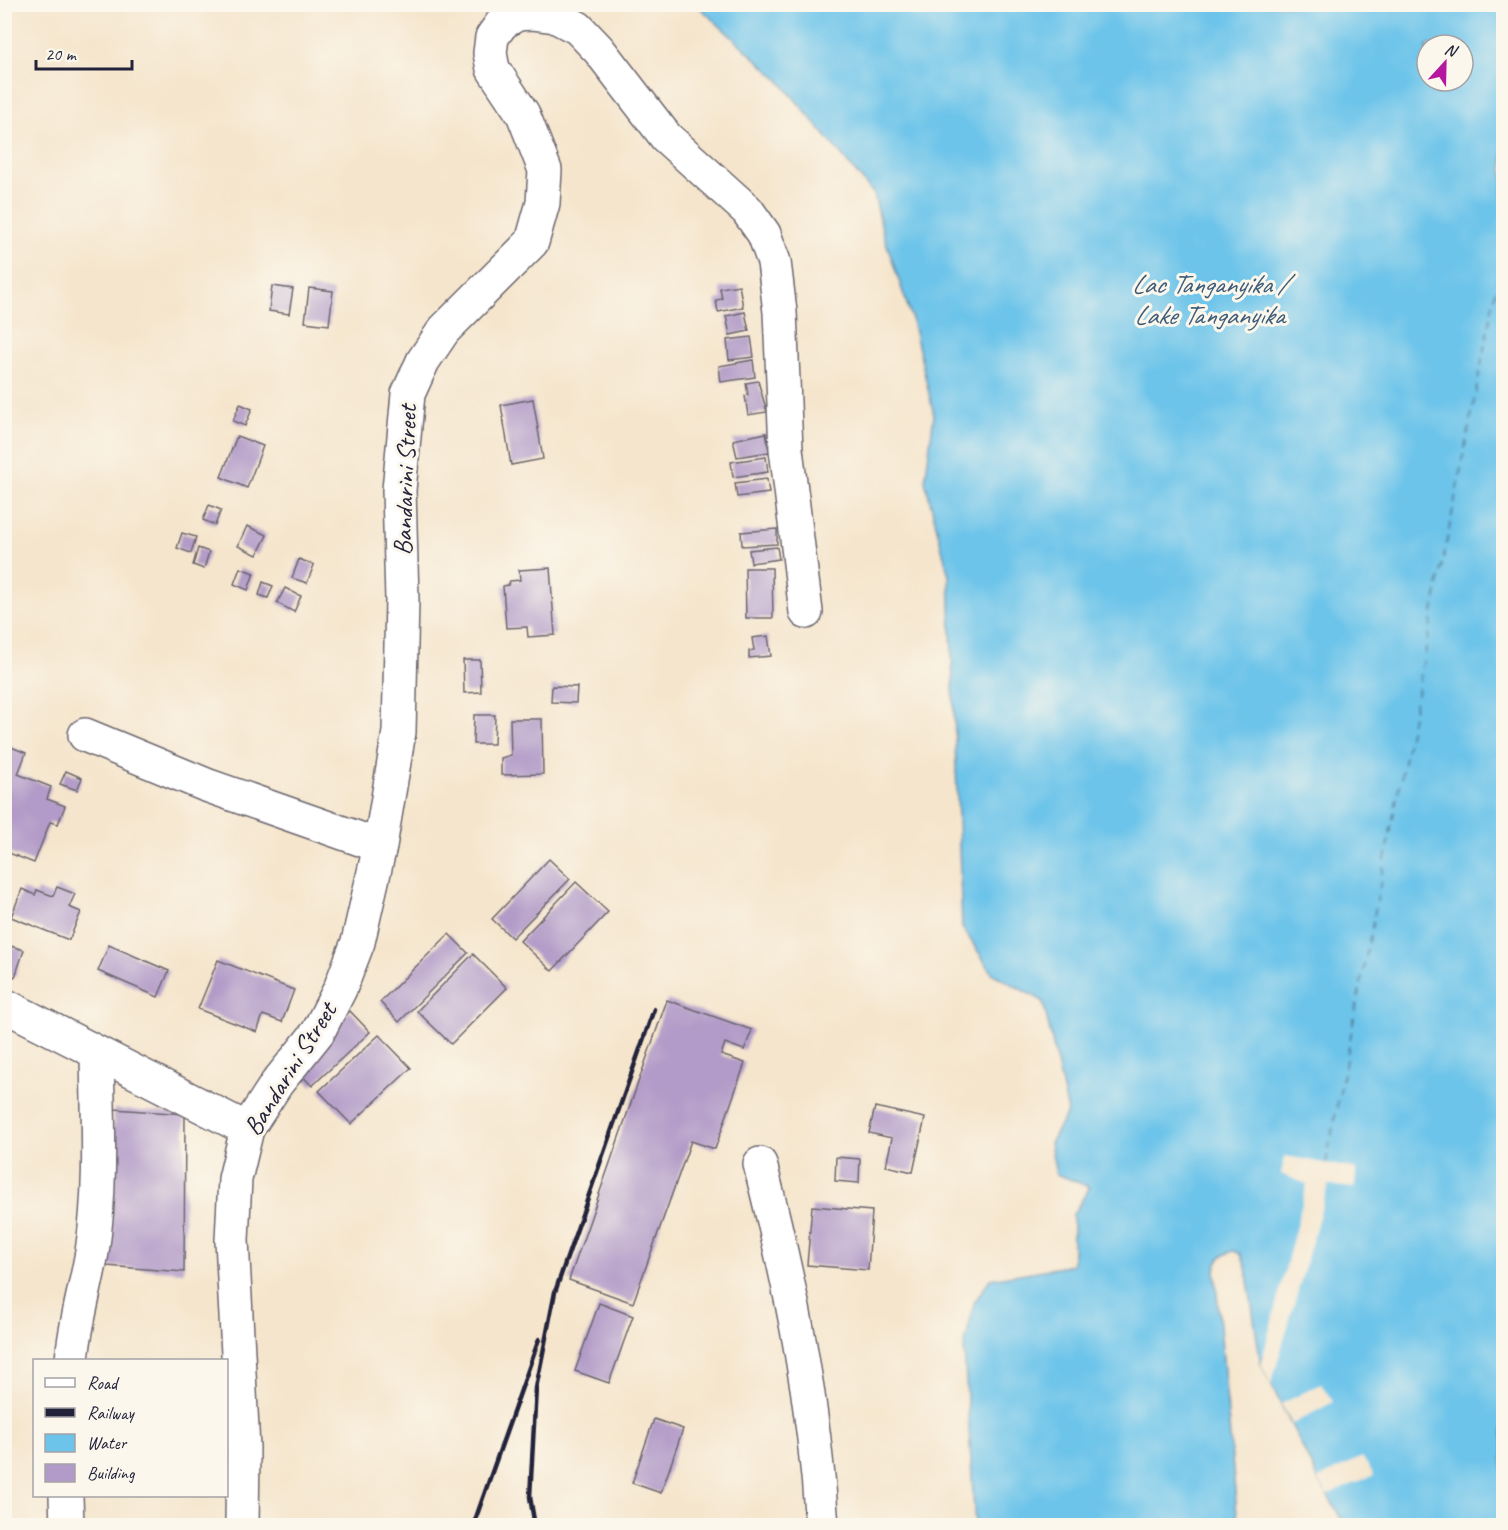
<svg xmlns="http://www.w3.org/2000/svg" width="1508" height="1530" font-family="Caveat,sans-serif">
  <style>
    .water { fill: #6dc4ea; stroke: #487392; stroke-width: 1.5; fill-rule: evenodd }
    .pier { fill: #f5e5cc }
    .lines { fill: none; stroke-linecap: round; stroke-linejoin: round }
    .ferry { stroke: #3c5b78; stroke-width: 1.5; stroke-dasharray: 8 6; stroke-linecap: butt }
    .building { fill: #b29bc8 }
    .minor-casing { stroke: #6c666e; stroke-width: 36 }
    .minor { stroke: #fff; stroke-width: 33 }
    .rail { stroke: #22223b; stroke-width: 4.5 }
    .labels { text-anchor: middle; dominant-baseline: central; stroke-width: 6; stroke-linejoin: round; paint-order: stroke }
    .street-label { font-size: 26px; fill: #22223b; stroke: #fbf7ec }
    .water-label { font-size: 27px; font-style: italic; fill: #3c5b78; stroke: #fbf7ec }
  </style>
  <rect width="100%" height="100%" fill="#fbf7ec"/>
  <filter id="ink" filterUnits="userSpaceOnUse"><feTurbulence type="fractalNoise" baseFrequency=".0167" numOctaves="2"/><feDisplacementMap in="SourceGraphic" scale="12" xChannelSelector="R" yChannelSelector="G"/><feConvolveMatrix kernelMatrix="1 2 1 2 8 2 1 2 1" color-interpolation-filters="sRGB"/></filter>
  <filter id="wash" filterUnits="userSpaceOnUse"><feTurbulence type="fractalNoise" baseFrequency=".008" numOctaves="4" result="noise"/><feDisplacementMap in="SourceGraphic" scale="24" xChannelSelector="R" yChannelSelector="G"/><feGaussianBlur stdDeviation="1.35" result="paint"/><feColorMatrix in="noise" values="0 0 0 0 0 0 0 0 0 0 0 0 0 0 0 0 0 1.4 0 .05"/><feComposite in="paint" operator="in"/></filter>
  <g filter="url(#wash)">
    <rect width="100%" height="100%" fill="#f5e5cc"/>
    <path class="water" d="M697,5H1503V1525H1345L1318,1479L1261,1364L1246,1268L1241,1254L1234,1251C1221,1255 1217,1258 1215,1271L1238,1525H975L964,1349L974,1303L990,1279L1073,1265V1214L1090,1187L1056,1174L1050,1143L1068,1112L1043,1001L993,974L962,927L949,576L925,481L934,415L912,319L883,233L874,194L779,80ZM1427,45H1463V81H1427Z"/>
    <g class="pier">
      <polygon points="1285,1156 1357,1169 1354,1188 1328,1185 1271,1385 1261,1364 1307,1184 1281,1174"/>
      <polygon points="1321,1384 1333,1402 1292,1424 1281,1404"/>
      <polygon points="1362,1457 1374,1475 1327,1495 1318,1479"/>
    </g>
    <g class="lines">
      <polyline class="ferry" points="1326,1163 1504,247"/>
    </g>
    <g id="blocks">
      <g class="building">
        <polygon points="739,285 743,307 718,312 716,300 722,299 720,288"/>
        <polygon points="272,286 293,289 289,314 269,311"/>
        <polygon points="309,288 333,291 329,325 305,322"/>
        <polygon points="745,312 749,331 730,335 726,316"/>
        <polygon points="751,337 754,357 729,360 727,340"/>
        <polygon points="753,360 755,377 721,382 719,366"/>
        <polygon points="758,381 767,412 748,415 745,396 748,395 746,383"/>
        <polygon points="533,399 543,459 511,465 501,405"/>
        <polygon points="240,404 252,409 245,426 233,421"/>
        <polygon points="766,433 769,452 737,457 733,440"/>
        <polygon points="237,436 263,446 247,488 221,477"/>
        <polygon points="766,457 768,472 733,477 731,462"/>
        <polygon points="767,479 769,493 737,497 735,483"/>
        <polygon points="209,505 221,510 215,525 203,520"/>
        <polygon points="247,526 267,535 257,555 238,546"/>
        <polygon points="777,529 777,544 742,546 741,532"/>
        <polygon points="182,533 196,537 191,553 177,548"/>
        <polygon points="777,547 779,559 751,563 749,550"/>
        <polygon points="198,548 209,552 204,569 193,565"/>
        <polygon points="299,559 314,565 307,583 292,578"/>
        <polygon points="240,568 254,573 248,590 234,584"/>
        <polygon points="550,568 555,635 528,637 527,627 506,628 503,586 508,585 510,581 520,580 519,570"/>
        <polygon points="745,568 772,568 773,618 746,618"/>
        <polygon points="263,582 273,586 268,598 259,595"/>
        <polygon points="285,588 301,596 294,612 277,603"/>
        <polygon points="768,636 771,656 749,658 749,651 754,650 752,638"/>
        <polygon points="463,660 480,660 481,692 464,693"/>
        <polygon points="552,686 577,687 576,703 551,702"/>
        <polygon points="474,715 495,715 494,744 473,744"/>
        <polygon points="510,719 542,719 543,774 501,775 501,758 511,755"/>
        <polygon points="4,744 26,753 18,774 51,787 47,799 65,806 58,824 50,822 34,863 4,851"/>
        <polygon points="66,771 82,778 77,790 60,784"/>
        <polygon points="549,859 570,879 512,938 492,919"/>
        <polygon points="576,882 608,912 552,971 520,941"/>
        <polygon points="57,887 75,894 69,907 81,912 69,940 11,917 22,889 35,895 37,890 53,896"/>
        <polygon points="449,934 468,953 399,1022 380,1002"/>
        <polygon points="4,944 24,950 15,977 4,973"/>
        <polygon points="109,945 169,971 158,997 98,971"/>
        <polygon points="473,954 507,988 451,1044 417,1011"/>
        <polygon points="218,960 294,990 282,1022 263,1015 257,1032 198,1009"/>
        <polygon points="667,1000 752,1030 744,1050 725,1043 721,1055 745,1063 715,1149 691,1141 633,1303 569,1280"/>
        <polygon points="350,1011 370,1032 312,1086 295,1068"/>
        <polygon points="379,1035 411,1068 351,1124 319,1091"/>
        <polygon points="875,1107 925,1118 913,1172 886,1166 892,1138 869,1133"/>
        <polygon points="114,1109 185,1114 184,1272 107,1266"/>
        <polygon points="836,1157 860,1159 859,1183 835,1181"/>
        <polygon points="812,1206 872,1211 868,1270 807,1265"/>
        <polygon points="599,1303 633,1316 609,1383 575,1371"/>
        <polygon points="654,1419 683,1429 661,1493 632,1483"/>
      </g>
    </g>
  </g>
  <g filter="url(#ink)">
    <use href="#blocks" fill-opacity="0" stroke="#6c666e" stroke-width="1.5"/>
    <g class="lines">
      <defs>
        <g id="minor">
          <polyline points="85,735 206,785 380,846"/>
          <polyline points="4,1005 247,1129"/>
          <path d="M760,1164C791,1287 814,1398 822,1526"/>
          <path d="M72,1360C75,1323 86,1288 92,1252C102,1187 98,1119 97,1054"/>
          <polyline points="66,1496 67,1526"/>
          <polyline points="242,1526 243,1448 232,1240 235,1179 247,1129 277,1083 318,1032 340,989 358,942 380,846 399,732 402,600 399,490 408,394 423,361 444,330 532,242 543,203 545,170 523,114 493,69 490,53 492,37 502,23 517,14 532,13 555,16 578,28 599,50 666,137 747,210 764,234 774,262 780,312 786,449 806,612"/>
        </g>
      </defs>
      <use href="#minor" class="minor-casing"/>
      <use href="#minor" class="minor"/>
      <g class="rail">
        <polyline points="473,1526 539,1339"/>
        <polyline points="535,1526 530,1497 536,1388 555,1292 654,1009"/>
      </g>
    </g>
  </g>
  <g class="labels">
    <g class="street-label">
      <text transform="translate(405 480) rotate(-88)">Bandarini Street</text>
      <text transform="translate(290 1069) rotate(-58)">Bandarini Street</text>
    </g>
    <g class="water-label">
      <text x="1209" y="284">Lac Tanganyika /<tspan x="1209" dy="31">Lake Tanganyika</tspan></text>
    </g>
  </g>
  <rect width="1508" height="1530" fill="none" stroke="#fbf7ec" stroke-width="24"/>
  <rect x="33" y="1359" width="195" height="138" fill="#fbf7ec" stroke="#a4a2a5" stroke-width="1.5"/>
  <rect x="45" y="1378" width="30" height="9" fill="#ffffff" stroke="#a4a2a5" stroke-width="1.5"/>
  <text x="87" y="1389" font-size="18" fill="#22223b">Road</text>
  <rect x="45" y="1408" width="30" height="9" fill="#22223b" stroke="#a4a2a5" stroke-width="1.5"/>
  <text x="87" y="1419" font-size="18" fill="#22223b">Railway</text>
  <rect x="45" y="1434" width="30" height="18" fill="#6dc4ea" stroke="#a4a2a5" stroke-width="1.5"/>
  <text x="87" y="1449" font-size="18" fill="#22223b">Water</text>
  <rect x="45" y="1464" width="30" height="18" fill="#b29bc8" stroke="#a4a2a5" stroke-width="1.5"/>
  <text x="87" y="1479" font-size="18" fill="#22223b">Building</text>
  <g transform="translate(1445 63) rotate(22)"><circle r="28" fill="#fbf7ec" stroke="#a4a2a5" stroke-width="1.5"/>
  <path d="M0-4.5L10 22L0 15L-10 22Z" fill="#b5179e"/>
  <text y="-9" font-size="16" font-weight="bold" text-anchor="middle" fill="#22223b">N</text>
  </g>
  <path d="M36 60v9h96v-9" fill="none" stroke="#22223b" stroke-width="3"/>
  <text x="45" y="60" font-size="18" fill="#22223b" stroke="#fbf7ec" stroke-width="4.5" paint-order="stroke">20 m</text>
</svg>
